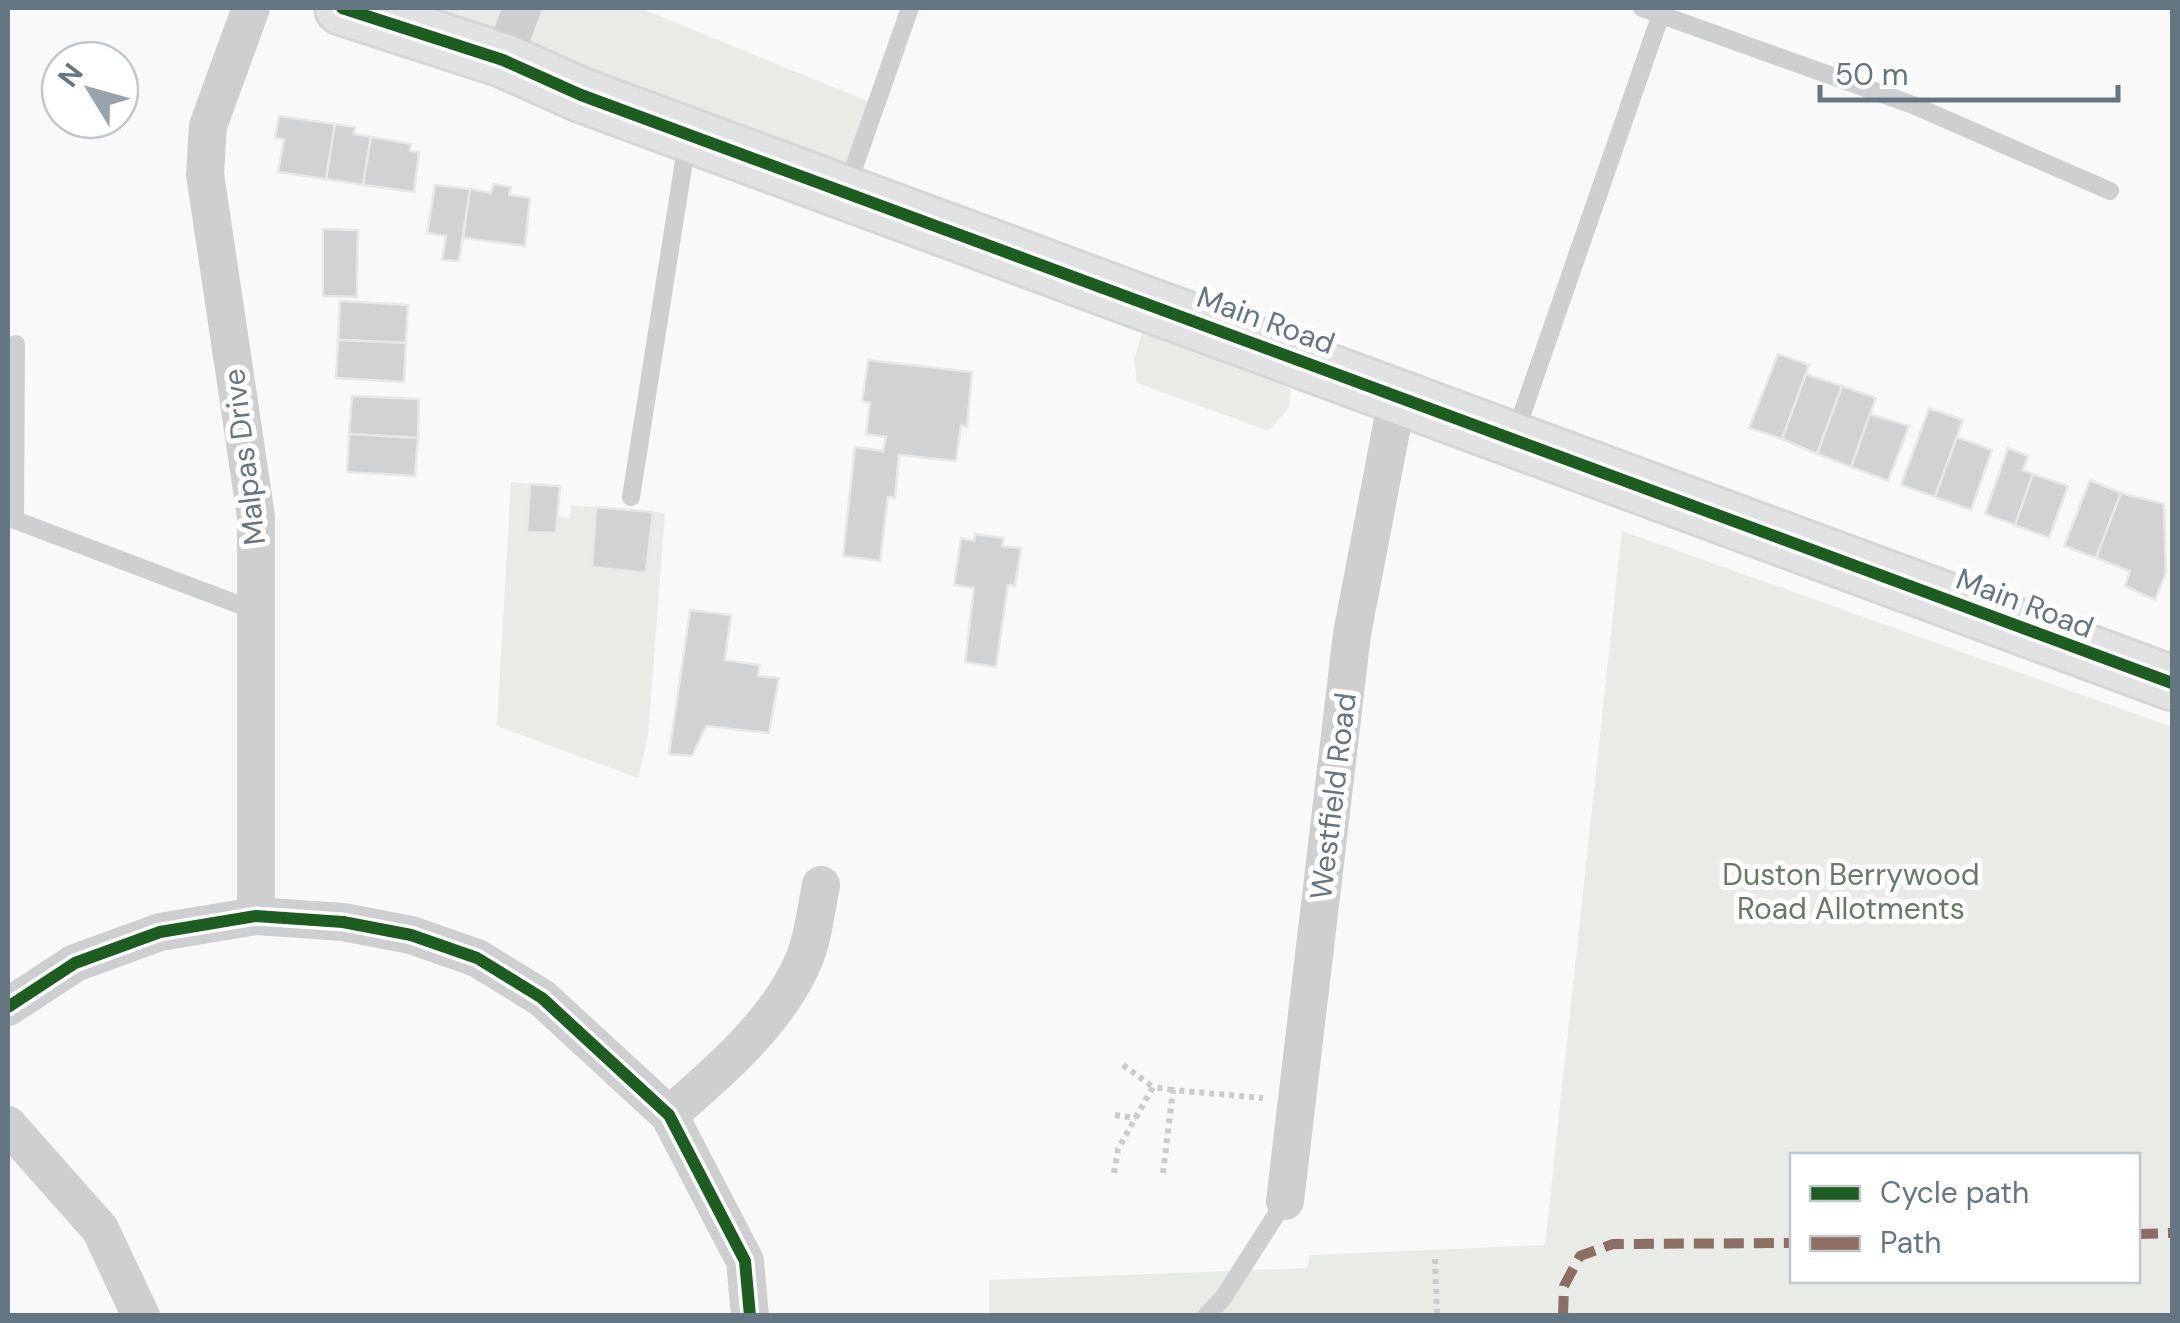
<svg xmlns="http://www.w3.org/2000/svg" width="2180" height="1323" font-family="'DM Sans',sans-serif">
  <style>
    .green { fill: #e8ebe6; fill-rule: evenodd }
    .building { fill: #d0d2d3; stroke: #e8e8e8; stroke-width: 2.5 }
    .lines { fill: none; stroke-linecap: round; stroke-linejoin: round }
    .secondary-casing { stroke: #d5d6d7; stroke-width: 58 }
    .path { stroke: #cbcccd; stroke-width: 6; stroke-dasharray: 5 5; stroke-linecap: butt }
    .lane { stroke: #cecfd0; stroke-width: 18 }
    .street { stroke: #cecfd0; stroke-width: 38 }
    .secondary { stroke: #e1e2e2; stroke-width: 52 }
    .quiet { stroke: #8d6e63; stroke-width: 10; stroke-dasharray: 20 10; stroke-linecap: butt }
    .cycleway-casing { stroke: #fff; stroke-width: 19 }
    .cycleway { stroke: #1b5e20; stroke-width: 12 }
    .labels { text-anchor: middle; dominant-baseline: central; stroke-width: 10; stroke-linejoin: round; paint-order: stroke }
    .street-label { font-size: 30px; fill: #657683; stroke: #fff }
    .park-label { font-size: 30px; fill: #687a64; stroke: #fff }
  </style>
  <rect width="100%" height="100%" fill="#f9f9f9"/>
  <g class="green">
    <polygon points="416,8 640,8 872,103 854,168"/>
    <polygon points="1142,333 1291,389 1289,407 1269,431 1137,383 1134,360"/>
    <polygon points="511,482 530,484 528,532 556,533 558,517 570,518 571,505 596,507 592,567 646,572 653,512 665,513 648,736 638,778 497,726"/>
    <path d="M1622,531L2172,727V1315L989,1316V1280L1307,1268L1310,1255L1545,1245ZM1792,1156H2138V1280H1792Z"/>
  </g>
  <g class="building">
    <polygon points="279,116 335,124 326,179 278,172 284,139 275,138"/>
    <polygon points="335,124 355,127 354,134 371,137 363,185 326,179"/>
    <polygon points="371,137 411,144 410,151 419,152 414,192 363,185"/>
    <polygon points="493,184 511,187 509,195 530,198 525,246 463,238 470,189 491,193"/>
    <polygon points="435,185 470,189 459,261 442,260 446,236 427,233"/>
    <polygon points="323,229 358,230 357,297 323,296"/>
    <polygon points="340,301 408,305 406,343 338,340"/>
    <polygon points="338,340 406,343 404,382 336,378"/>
    <polygon points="1778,354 1809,365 1782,439 1749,428"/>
    <polygon points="868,360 972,372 967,427 961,425 956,461 899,455 895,498 888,497 880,561 843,556 855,447 883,451 886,437 866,434 870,403 862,401"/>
    <polygon points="1806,374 1842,386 1817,454 1782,439"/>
    <polygon points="1842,386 1876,398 1851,467 1817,454"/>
    <polygon points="352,396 419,399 418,438 349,434"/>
    <polygon points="1929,408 1963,420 1935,497 1901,485"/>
    <polygon points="1870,414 1909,426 1888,481 1851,467"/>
    <polygon points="349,434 418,438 415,476 347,472"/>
    <polygon points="1957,437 1992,450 1971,510 1935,497"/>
    <polygon points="2008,448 2028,456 2023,470 2033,474 2015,525 1985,514"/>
    <polygon points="2033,474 2068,486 2049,538 2015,525"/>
    <polygon points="2090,480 2121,493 2096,558 2064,546"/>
    <polygon points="530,484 560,486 556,533 527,532"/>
    <polygon points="2121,493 2164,504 2166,573 2155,600 2125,586 2130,571 2096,558"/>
    <polygon points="596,507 653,512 646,573 592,567"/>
    <polygon points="975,534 1004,538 1002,546 1021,548 1015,586 1008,585 996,667 965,662 974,588 954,585 961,538 974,541"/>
    <polygon points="690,610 731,615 725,660 760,665 758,676 779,678 769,733 706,726 692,756 669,754"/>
  </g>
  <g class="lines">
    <defs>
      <polyline id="secondary" points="342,8 503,60 581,95 2172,683"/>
    </defs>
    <use href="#secondary" class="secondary-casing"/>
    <g class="path">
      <polyline points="1123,1065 1153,1087"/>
      <polyline points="1115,1115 1136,1118"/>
      <polyline points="1114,1173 1118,1149 1153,1087 1173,1090"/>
      <polyline points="1163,1173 1173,1090 1263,1098"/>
      <polyline points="1435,1259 1437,1316"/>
    </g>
    <g class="lane">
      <polyline points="1642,8 1913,105 2110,191"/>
      <polyline points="846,190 910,8"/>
      <polyline points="16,344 15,520 256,611"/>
      <polyline points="1514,437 1661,14"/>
      <polyline points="631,497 687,142"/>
      <polyline points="1206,1316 1223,1298 1285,1201"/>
    </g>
    <g class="street">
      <polyline points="251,8 208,126 205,174 256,517 256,916"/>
      <polyline points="503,60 522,8"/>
      <polyline points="8,1007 75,963 160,932 256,916 343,922 411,935 477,958 542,998 669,1115 745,1261 750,1316"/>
      <path d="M669,1115C718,1073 777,1022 803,962C813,939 816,910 821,885"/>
      <polyline points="8,1125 100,1229 141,1316"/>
      <polyline points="1285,1201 1352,634 1398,394"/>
    </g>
    <use href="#secondary" class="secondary"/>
    <g class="quiet">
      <polyline points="2138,1234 2172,1233"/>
      <polyline points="1563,1316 1564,1286 1580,1256 1613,1244 1792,1243"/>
    </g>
    <defs>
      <g id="cycleway">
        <polyline points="342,8 503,60 581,95 2172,683"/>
        <polyline points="8,1007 75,963 160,932 256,916 343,922 411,935 477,958 542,998 669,1115 745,1261 750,1316"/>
      </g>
    </defs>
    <use href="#cycleway" class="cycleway-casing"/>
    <use href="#cycleway" class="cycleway"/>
  </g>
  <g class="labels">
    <g class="street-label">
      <text transform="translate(1266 320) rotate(20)">Main Road</text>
      <text transform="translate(244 457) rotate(-97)">Malpas Drive</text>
      <text transform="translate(2025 603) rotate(21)">Main Road</text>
      <text transform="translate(1333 796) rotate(-83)">Westfield Road</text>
    </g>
    <g class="park-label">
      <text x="1851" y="874">Duston Berrywood<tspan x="1851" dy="34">Road Allotments</tspan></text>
    </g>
  </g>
  <rect width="2180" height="1323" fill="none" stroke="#657683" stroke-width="20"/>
  <rect x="1790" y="1153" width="350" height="130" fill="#ffffff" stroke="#c1c8cd" stroke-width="2.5"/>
  <rect x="1810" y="1186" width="50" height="15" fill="#1b5e20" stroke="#c1c8cd" stroke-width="2.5"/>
  <text x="1880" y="1203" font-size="30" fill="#657683">Cycle path</text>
  <rect x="1810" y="1236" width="50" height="15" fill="#8d6e63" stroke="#c1c8cd" stroke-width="2.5"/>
  <text x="1880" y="1253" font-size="30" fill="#657683">Path</text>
  <g transform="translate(90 90) rotate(307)"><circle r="48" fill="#ffffff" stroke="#c1c8cd" stroke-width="2.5"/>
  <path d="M0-8L18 38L0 25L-18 38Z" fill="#99a4ac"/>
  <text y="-15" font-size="28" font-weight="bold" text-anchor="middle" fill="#657683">N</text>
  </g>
  <path d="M1820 85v15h298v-15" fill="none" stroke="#657683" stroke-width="5"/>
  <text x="1835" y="85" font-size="30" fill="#657683" stroke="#ffffff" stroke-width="8" paint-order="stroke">50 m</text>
</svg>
